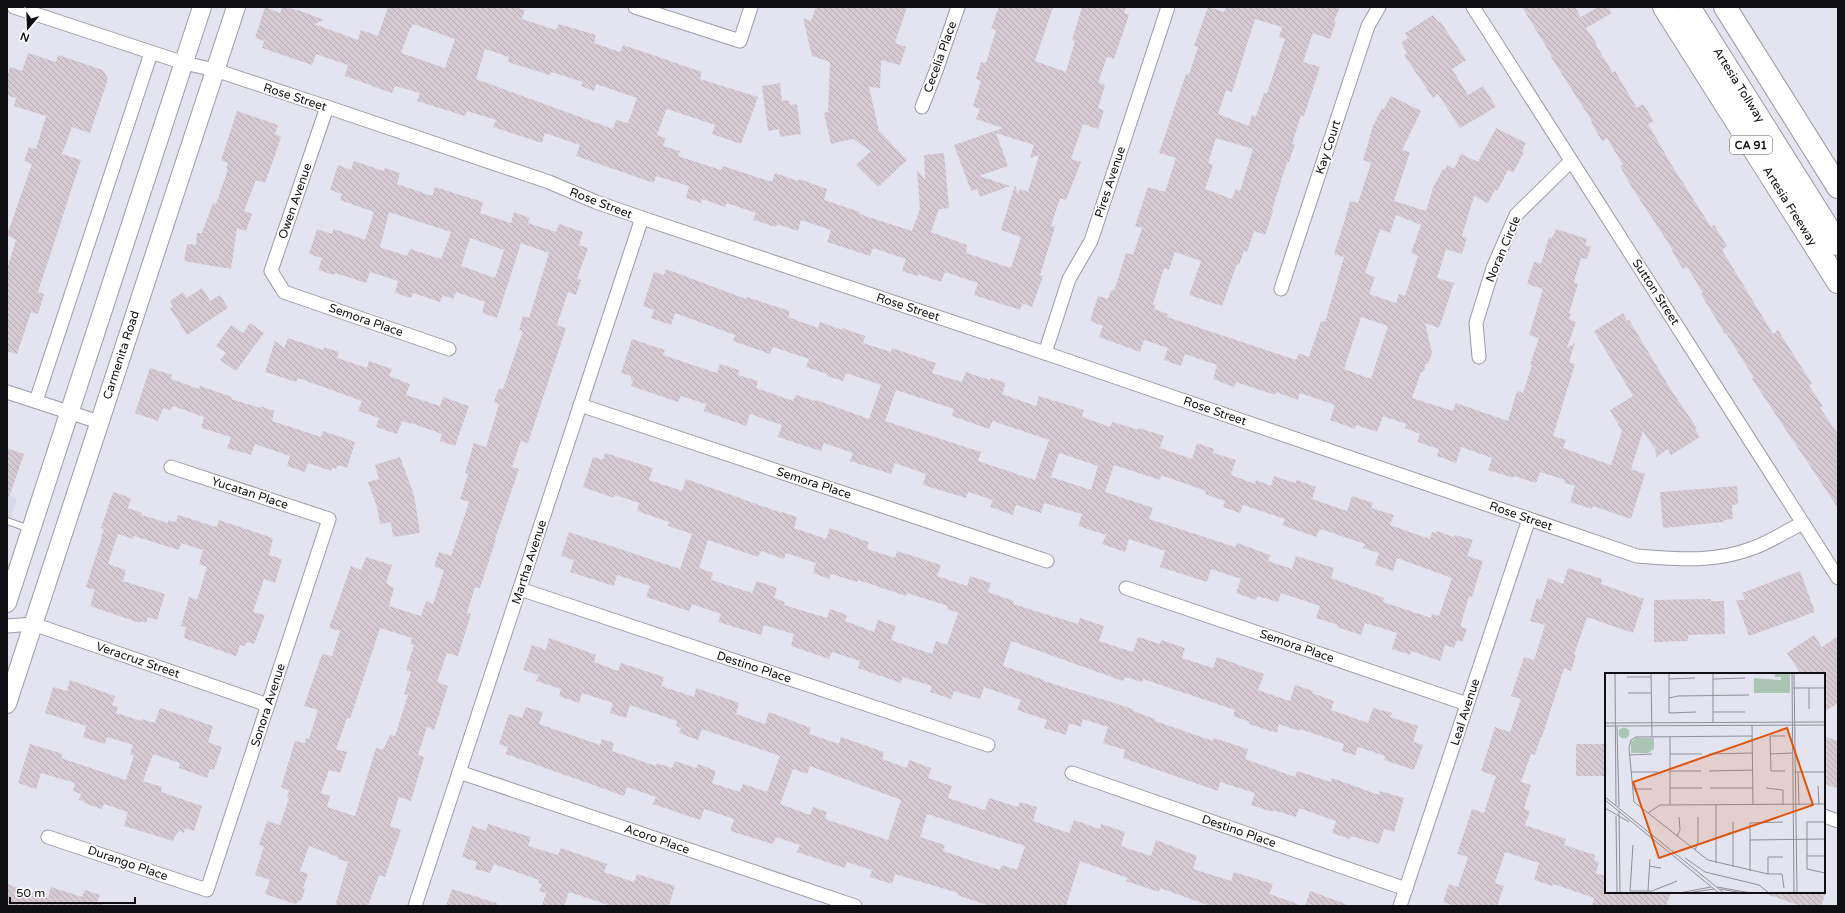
<svg xmlns="http://www.w3.org/2000/svg" width="1845" height="913" font-family="'Varela Round',sans-serif">
  <style>
    .built { fill: #d8d9ec }
    .building { fill: url(#building-back-hatch); fill-rule: evenodd }
    .lines { fill: none; stroke-linecap: round; stroke-linejoin: round }
    .service-casing { stroke: #9a9ba6; stroke-width: 8 }
    .minor-casing { stroke: #9a9ba6; stroke-width: 15 }
    .secondary-casing { stroke: #9a9ba6; stroke-width: 20 }
    .motorway-casing { stroke: #9a9ba6; stroke-width: 24 }
    .service { stroke: #fff; stroke-width: 6 }
    .minor { stroke: #fff; stroke-width: 13 }
    .secondary { stroke: #fff; stroke-width: 18 }
    .motorway { stroke: #fff; stroke-width: 22 }
    .labels { text-anchor: middle; dominant-baseline: central; stroke-width: 4; stroke-linejoin: round; paint-order: stroke }
    .shield { fill: #fff; stroke: #58585a; stroke-width: 1 }
    .shield-label { font-size: 11px; font-weight: bold; fill: #101014 }
    .street-label { font-size: 12px; fill: #101014; stroke: #fff }
    .inset-road { fill: none; stroke: #8f8f98; stroke-width: 1 }
    .view { fill: #dd550c; fill-opacity: 0.15; stroke: #dd550c; stroke-width: 2 }
    .inset-edge { fill: none; stroke: #101014; stroke-width: 2 }
  </style>
  <defs>
    <pattern id="building-back-hatch" width="6" height="6" patternUnits="userSpaceOnUse"><rect width="6" height="6" fill="#d5cad2"/><path d="M-1 5l2 2M0 0l6 6M5-1l2 2" fill="none" stroke="#b6acb3"/></pattern>
  </defs>
  <rect width="100%" height="100%" fill="#e4e4f0"/>
  <polygon class="built" points="7,495 17,499 7,528"/>
  <g class="building">
    <path d="M265,7L280,13L282,7L298,10L324,20L314,24L358,40L361,30L378,36L388,7H514L525,10L522,19L556,30L559,24L596,35L594,43L620,52L623,45L650,54L702,72L700,79L758,97L741,144L712,134L715,125L667,109L666,110L657,135L666,138L663,146L680,151L678,156L721,170L723,166L772,182L775,173L798,181L799,179L827,189L824,200L860,212L859,214L912,231L920,209L917,170L925,179L924,155L944,153L949,208L939,209L931,232L967,245L966,253L1011,268L1021,237L1001,230L1015,185L1018,194L1020,189L1028,192L1039,155L1030,158L1034,145L996,133L1008,166L979,176L1010,186L980,197L977,189L971,191L954,145L1003,128L976,119L980,109L973,106L981,81L976,79L981,62L986,63L996,30L991,28L999,7H1053L1035,61L1066,72L1075,41L1072,40L1082,7H1126L1124,13L1129,15L1114,59L1107,57L1098,83L1105,85L1098,108L1104,110L1098,129L1083,124L1071,159L1081,162L1066,200L1060,198L1051,226L1055,227L1040,275L1043,276L1032,307L1022,303L1020,310L974,295L978,283L945,272L941,282L918,274L917,276L902,271L906,259L873,248L870,256L827,242L831,230L801,220L798,231L777,224L776,227L753,220L756,213L727,203L725,207L702,199L701,203L686,198L689,186L656,176L654,183L576,156L580,145L545,133L542,143L493,127L496,120L467,111L465,116L417,101L420,93L395,86L392,93L345,76L348,65L316,54L312,65L262,48L264,41L255,38ZM413,24L455,39L445,68L401,53L410,28H411ZM485,49L509,57L508,62L550,75L551,72L583,82L581,86L594,91L596,84L637,98L628,123L616,120L613,129L476,79Z"/>
    <polygon points="816,7 907,7 895,43 906,47 900,65 881,60 880,88 869,87 879,131 907,160 878,187 856,165 871,151 853,139 831,144 824,113 828,112 830,62 812,56 803,18 811,21"/>
    <path d="M1208,7L1224,12L1226,7H1340L1334,21L1336,22L1330,39L1313,33L1303,62L1320,67L1304,116L1301,115L1292,144H1295L1289,162H1287L1272,210L1273,211L1265,235L1254,231L1247,252L1244,251L1239,265L1237,264L1222,306L1189,295L1201,261L1175,252L1169,270L1164,268L1153,304L1156,305L1154,309L1168,314L1167,317L1296,360L1299,353L1309,357L1321,321L1325,322L1344,257L1334,254L1345,219L1350,201L1358,203L1371,163L1363,160L1373,126L1382,108L1384,109L1391,96L1421,111L1402,150L1410,152L1394,201L1426,211L1433,188L1443,169L1445,170L1447,165L1454,169L1461,154L1478,162L1496,128L1526,143L1522,151L1524,152L1513,173L1508,170L1497,191L1495,190L1488,203L1474,196L1462,236L1467,238L1462,254L1446,249L1437,278L1454,283L1439,328L1425,323L1432,353L1428,364L1426,363L1424,371L1421,372L1412,398L1453,411L1456,403L1508,421L1517,391L1523,393L1532,365H1530L1539,338L1529,335L1543,289L1527,284L1534,262L1541,264L1549,237L1552,238L1556,229L1587,239L1585,245L1591,247L1587,259L1581,258L1574,282L1578,284L1569,313L1571,314L1569,319L1576,322L1567,348L1575,343L1569,362L1575,364L1553,436L1566,440L1563,448L1611,465L1622,431L1610,410L1633,396L1594,331L1623,313L1627,321L1629,320L1671,390L1697,428L1695,429L1700,437L1671,455L1668,449L1656,457L1655,445L1654,448L1643,431L1631,469L1645,474L1631,519L1593,506L1592,509L1570,502L1575,486L1564,483L1565,480L1540,472L1536,483L1514,476V478L1488,470L1492,458L1461,447L1456,463L1437,456L1439,449L1417,442L1420,434L1405,428L1406,424L1383,416L1377,432L1356,425L1355,429L1330,420L1335,405L1300,393L1298,400L1276,392L1275,395L1236,382L1234,387L1213,379L1217,365L1185,354L1181,366L1164,360L1168,348L1144,340L1140,352L1099,337L1103,326L1090,321L1098,296L1108,299L1111,290L1114,291L1126,253L1133,255L1142,228L1135,226L1148,187L1165,192L1176,158L1159,153L1186,74L1189,75L1198,47L1194,46ZM1255,19L1282,27L1279,37L1285,39L1267,93H1264L1256,116L1252,115L1249,126L1218,114L1226,90L1232,92ZM1216,138L1253,149L1240,191L1236,189L1232,199L1205,189L1213,165L1208,163ZM1396,215L1421,225L1411,253L1418,256L1405,296L1399,294L1396,303L1369,294L1375,277L1365,273L1380,229L1390,233ZM1361,317L1388,326L1371,379L1344,369Z"/>
    <polygon points="1522,7 1575,7 1581,17 1598,7 1608,7 1612,13 1586,28 1597,44 1596,45 1613,73 1615,71 1637,108 1643,104 1654,121 1648,124 1671,164 1711,227 1714,225 1727,246 1722,250 1773,334 1778,330 1812,384 1809,386 1823,406 1820,408 1838,434 1838,508 1752,379 1754,378 1726,333 1725,334 1701,294 1703,293 1687,267 1683,269 1672,251 1673,250 1631,186 1620,166 1623,165 1607,138 1602,141 1591,122 1592,121 1551,57 1552,56"/>
    <polygon points="1433,15 1438,22 1440,21 1466,60 1452,69 1468,95 1483,86 1496,107 1460,128 1438,94 1433,98 1404,55 1407,53 1401,43 1408,38 1405,33"/>
    <polygon points="28,53 56,62 58,55 103,70 108,79 90,133 72,127 62,154 81,160 38,292 44,294 38,314 31,312 17,354 7,351 7,269 16,240 7,235 32,164 24,161 29,147 36,149 46,116 14,106 16,98 7,95 7,77 10,67 22,71"/>
    <polygon points="780,83 782,101 789,100 790,105 797,104 801,134 780,137 779,129 768,131 762,86"/>
    <polygon points="237,111 278,125 275,134 281,137 274,158 265,183 256,180 244,211 252,214 246,231 237,228 231,269 184,261 187,244 196,245 197,233 202,233 213,203 216,204 228,169 226,168 228,163 221,160"/>
    <path d="M354,161L384,171L385,168L400,173L397,184L432,196L435,187L483,202L480,213L511,223L514,212L530,218L528,223L556,232L559,224L583,232L579,245L588,248L577,279L581,280L576,295L568,292L557,325L566,328L528,443L521,441L512,467L519,469L495,539H496L480,588L475,587L467,613L471,614L458,656L447,653L437,682L448,686L434,730L427,727L418,755L424,757L411,801L399,797L390,826L401,830L385,877L379,875L368,906H335L348,862L338,859V857L309,846L300,871L308,874L303,888L305,889L302,899L295,904L265,894L270,880L255,875L264,846L259,845L267,821L280,825L289,798L287,797L289,791L281,787L295,741L305,743L306,738L309,739L318,710L304,706L322,654L332,656L340,631L329,628L351,566L361,570L366,557L392,565L386,583L394,588L389,606L421,616L426,601L433,604L444,570L434,566L439,552L451,556L469,502L460,499L468,474L465,473L474,443L486,447L499,404L494,402L499,388L503,389L523,331L519,330L523,316L529,318L549,253L521,243L497,318L482,313L485,302L456,292L453,299L443,295L440,302L413,293L411,298L395,293L398,281L370,272L366,283L335,273L334,275L318,270L322,258L309,254L317,229L332,234L334,229L365,240L374,212L340,200L342,194L330,190L338,165L351,170ZM389,212L451,232L441,259L410,249L407,256L380,247ZM470,238L504,250L495,278L461,266ZM380,628L412,638L410,644L414,645L406,670L411,672L404,694L408,695L395,736L390,735L383,750L376,748L355,816L327,807L330,796L321,793L329,770L340,773L347,752L336,749L347,718L350,719Z"/>
    <path d="M666,269L746,299L747,297L790,311L788,317L818,328L820,322L842,330V328L865,336L863,343L891,352L892,348L936,363L932,373L962,382L966,372L990,380L991,378L1006,383L1002,394L1036,406L1039,396L1084,410L1082,417L1110,427L1112,422L1139,430V428L1164,436L1160,448L1192,459L1197,443L1214,449L1213,453L1236,460L1231,475L1255,484L1256,480L1271,486L1274,476L1295,483L1297,480L1316,487L1312,499L1347,511L1352,496L1373,503L1371,508L1394,515L1390,525L1430,539L1432,532L1436,533L1437,531L1454,537L1455,535L1473,540L1467,556L1483,561L1472,597L1469,596L1461,624V627L1467,629L1462,642L1457,640L1454,648L1445,645L1440,661L1411,651L1410,655L1392,649L1397,633L1365,623L1361,635L1337,627L1338,625L1316,618L1320,606L1281,593L1278,602L1257,596L1256,600L1236,593L1241,579L1211,569L1207,582L1160,567L1165,551L1129,539L1125,552L1102,544L1106,535L1078,526L1082,514L1044,503L1041,513L1016,505L1013,515L990,507L993,500L968,492L966,498L923,485L926,474L895,463L891,474L850,461L853,453L824,443L821,451L778,437L782,425L750,414L746,426L704,411L706,404L681,396L678,402L631,386L633,380L631,379V376L621,373L632,339L665,350L663,355L717,373L720,364L739,370L738,375L758,381L756,388L793,401L796,395L815,401L816,400L869,419L881,385L846,373L843,381L827,376V374L806,367L809,359L773,347L770,354L756,349L733,341L735,335L675,313L671,325L651,318L654,310L643,306L654,272L664,275ZM896,390L954,409L952,416L989,429L993,421L1049,440L1035,480L978,461L981,452L885,421ZM1059,453L1098,466L1091,490L1051,477ZM1114,465L1160,480L1161,475L1206,491L1205,494L1225,501L1223,507L1240,513L1243,505L1285,519L1282,525L1316,537L1320,529L1365,544L1363,548L1379,553L1375,565L1393,571L1397,558L1452,578L1439,616L1432,614L1431,618L1383,602L1384,598L1331,578L1334,568L1296,556L1292,569L1268,561L1270,555L1237,543L1235,547L1149,519L1153,508L1105,492Z"/>
    <polygon points="202,288 210,301 220,295 228,308 187,335 170,308 173,306 170,301 183,292 187,298"/>
    <polygon points="250,323 264,333 236,371 220,360 226,353 216,346 231,325 243,333"/>
    <polygon points="288,338 323,350 324,347 339,352 337,358 367,368 369,361 392,369 389,376 410,384 406,395 440,406 443,397 469,406 455,446 440,441 442,434 411,423 411,424 402,421 397,434 376,427 379,418 358,411 362,401 298,378 296,382 265,372 275,341 284,348"/>
    <polygon points="150,368 172,375 171,379 199,389 200,386 232,397 231,399 260,408 260,406 274,411 272,421 321,437 323,431 355,442 347,468 338,465 336,469 332,468 331,471 308,463 305,472 287,466 290,456 255,444 251,455 227,448 231,437 201,428 204,417 173,406 171,410 163,408 158,421 135,413"/>
    <polygon points="7,448 24,454 9,497 7,496"/>
    <path d="M605,453L653,468L649,480L682,491L686,479L782,513V512L797,517L794,528L826,539L830,528L869,542L867,549L895,558L897,551L941,565L937,576L967,586L970,576L991,583L988,592L1014,601L1013,604L1078,624L1080,618L1104,626L1099,641L1133,652L1138,637L1160,644L1161,640L1185,648L1182,658L1213,668L1217,657L1264,674L1258,690L1290,701L1295,685L1313,691L1312,693L1334,701L1331,710L1368,723L1373,708L1392,713L1390,717L1418,726L1413,742L1423,745L1414,770L1384,760L1385,756L1358,747L1355,755L1342,751L1344,744L1300,729L1299,731L1279,724L1277,733L1249,724L1250,722L1233,716L1235,710L1229,708L1143,679L1142,682L1125,677L1123,681L1011,641L1003,666L1044,680V681L1133,709V711L1155,719V721L1213,741L1214,738L1248,749L1245,759L1295,777L1297,771L1331,782L1332,778L1379,795L1380,791L1404,798L1394,832L1384,829L1379,844L1351,836L1350,839L1332,833L1336,821L1299,808L1296,817L1273,810L1272,812L1251,805L1255,793L1220,782L1218,791L1123,758L1125,750L1103,743L1108,727L1083,719L1081,727L1069,723L1066,735L1044,728L1047,720L1017,710L1021,700L984,687L980,699L954,691L951,699L930,692L932,686L903,677L901,683L858,668L860,661L832,652L829,659L791,646L794,634L764,625L761,635L718,622L721,614L692,604L689,611L646,597L650,586L617,575L614,586L570,572L574,560L561,556L569,532L680,569L692,534L668,526L669,522L637,511L639,503L615,495L614,498L583,487L593,457L603,460ZM708,540L758,557L761,551L784,559L786,553L816,563L813,573L829,579L831,574L857,582L858,580L906,596L907,593L948,606L947,609L958,613L947,645L936,641L932,654L891,640L896,626L878,620L874,632L845,621L847,615L830,609L827,618L784,605L785,602L774,598L777,588L757,581L752,593L711,580L713,573L699,568Z"/>
    <polygon points="400,457 414,495 420,533 393,537 391,522 380,524 377,507 368,482 379,479 375,465"/>
    <polygon points="1737,486 1738,504 1732,505 1733,519 1724,520 1724,522 1663,528 1660,492"/>
    <polygon points="113,492 131,498 128,508 142,513 141,515 168,523 168,520 176,522 178,515 217,527 219,520 273,538 269,555 282,559 275,583 264,579 253,612 265,615 254,644 247,642 245,646 240,645 236,656 184,638 186,627 181,626 189,597 197,600 207,567 199,564 203,550 181,543 179,550 134,536 133,539 118,534 108,564 126,570 123,581 165,594 157,620 148,617 146,623 141,621 140,623 90,606 95,590 86,587 102,537 101,536 104,529 101,528"/>
    <polygon points="1568,568 1602,579 1601,584 1644,599 1633,633 1587,617 1574,655 1576,655 1571,671 1564,668 1542,737 1541,737 1535,755 1531,754 1521,782 1531,785 1524,809 1530,811 1525,825 1566,839 1564,845 1595,855 1594,860 1599,862 1596,873 1606,876 1606,892 1671,892 1666,906 1592,906 1594,898 1553,884 1553,886 1534,880 1539,863 1505,852 1495,883 1504,886 1497,906 1454,906 1443,902 1449,884 1458,887 1468,857 1457,854 1472,809 1484,813 1496,776 1481,771 1495,727 1510,732 1521,699 1511,696 1524,657 1534,660 1545,625 1530,621 1537,598 1541,600 1548,578 1563,584"/>
    <polygon points="1800,571 1815,612 1749,636 1736,600 1745,600 1742,593"/>
    <polygon points="1710,599 1711,601 1724,601 1725,634 1688,635 1688,641 1654,642 1654,600"/>
    <polygon points="1814,635 1822,647 1838,636 1838,703 1824,712 1824,674 1801,674 1787,653"/>
    <path d="M549,638L596,655L594,662L618,671L621,663L664,677L661,686L694,697L696,688L739,703L736,714L765,724L769,712L811,728L809,734L839,744L841,737L884,752L882,759L907,768L909,760L931,768L928,778L952,786L948,798L985,810L989,798L1018,807L1020,802L1037,807L1033,821L1069,833L1074,820L1100,829L1101,824L1125,832L1121,846L1151,856L1156,840L1197,856L1193,869L1231,881L1234,872L1273,884L1269,894L1298,904V906H1210L1160,888L1159,892L1126,881L1128,878L1080,861L1066,906H990L957,895L958,893L895,874L892,884L870,877L872,870L847,862L845,868L797,852L800,845L776,837L773,844L730,831L734,819L704,809L700,820L653,804L656,797L627,787L624,796L506,754L508,747L499,744L509,714L522,718L526,707L543,712L539,724L600,745L602,739L614,743L612,751L656,766L657,763L672,768L675,761L696,768L698,764L716,771L712,783L740,792L743,784L767,792L780,756L702,729L698,740L679,733L681,728L676,726L677,721L630,705L626,718L610,713L613,703L582,693L579,703L559,696L561,689L536,681L539,675L523,670L532,645L546,650ZM810,766L901,800L888,840L825,819L827,812L813,807L810,815L780,804L793,769L807,774ZM927,814L1025,846L1017,870L1002,865L1000,870L943,851L945,845L920,837Z"/>
    <polygon points="70,680 115,696 112,705 118,707 116,713 141,721 141,719 155,723 160,708 213,726 208,742 222,747 214,770 210,769 207,778 179,768 180,763 153,754 143,781 162,787 161,792 202,806 194,831 185,828 184,833 179,831 177,834 176,834 173,841 124,826 128,812 104,804 102,809 84,803 84,801 79,800 81,794 73,791 75,783 41,773 36,789 18,783 30,744 63,754 61,758 126,780 134,755 130,754 133,745 107,737 105,744 83,737 86,726 45,713 53,687 67,691"/>
    <polygon points="1824,736 1838,741 1838,789 1824,784"/>
    <rect x="1576" y="744" width="30" height="32"/>
    <polygon points="488,824 531,837 528,846 558,855 561,848 607,864 604,872 634,882 637,874 675,886 669,906 611,906 569,892 564,906 542,906 546,893 539,891 542,884 538,883 539,880 494,864 490,873 475,869 477,862 462,857 472,826 486,831"/>
    <polygon points="7,884 48,898 51,887 82,897 85,890 100,895 97,902 103,903 102,906 7,906"/>
    <polygon points="452,889 497,903 496,906 446,906"/>
    <polygon points="1310,891 1346,904 1346,906 1305,906"/>
    <polygon points="1767,892 1826,892 1821,906 1801,906 1766,894"/>
  </g>
  <g class="lines">
    <defs>
      <polyline id="service" points="7,521 30,529"/>
      <g id="minor">
        <path d="M14,7L184,63L215,70L327,107L549,182L596,202L642,218L1045,353L1637,556C1676,559 1715,563 1753,548C1770,542 1786,531 1803,523"/>
        <polyline points="635,7 740,41 751,7"/>
        <polyline points="1473,7 1838,578"/>
        <polyline points="327,107 271,271 284,292 449,349"/>
        <polyline points="922,107 936,71 958,7"/>
        <polyline points="1281,289 1368,26 1379,7"/>
        <polyline points="1045,353 1069,279 1091,241 1168,7"/>
        <polyline points="1479,357 1476,323 1493,268 1516,215 1571,161"/>
        <polyline points="7,392 99,422"/>
        <polyline points="36,401 151,53"/>
        <polyline points="580,405 1047,561"/>
        <polyline points="1126,588 1467,704"/>
        <polyline points="520,589 988,745"/>
        <polyline points="7,626 33,624 268,705"/>
        <polyline points="459,772 855,906"/>
        <polyline points="1072,773 1406,889"/>
        <polyline points="1824,816 1838,821"/>
        <polyline points="48,837 207,890 329,519 171,467"/>
        <polyline points="415,906 642,218"/>
        <polyline points="1400,906 1529,519"/>
      </g>
      <g id="secondary">
        <polyline points="7,603 202,7"/>
        <polyline points="7,704 236,7"/>
      </g>
      <g id="motorway">
        <polyline points="1664,7 1838,282"/>
        <polyline points="1689,7 1838,244"/>
        <polyline points="1725,7 1838,187"/>
      </g>
    </defs>
    <use href="#service" class="service-casing"/>
    <use href="#minor" class="minor-casing"/>
    <use href="#secondary" class="secondary-casing"/>
    <use href="#motorway" class="motorway-casing"/>
    <use href="#service" class="service"/>
    <use href="#minor" class="minor"/>
    <use href="#secondary" class="secondary"/>
    <use href="#motorway" class="motorway"/>
  </g>
  <g class="labels">
    <rect class="shield" x="1730" y="136" width="42" height="18" rx="3"/>
    <g class="shield-label">
      <text x="1751" y="145">CA 91</text>
    </g>
    <g class="street-label">
      <text transform="translate(940 57) rotate(-70)">Cecelia Place</text>
      <text transform="translate(1739 85) rotate(58)">Artesia Tollway</text>
      <text transform="translate(295 97) rotate(18)">Rose Street</text>
      <text transform="translate(1328 147) rotate(-72)">Kay Court</text>
      <text transform="translate(1110 182) rotate(-72)">Pires Avenue</text>
      <text transform="translate(295 201) rotate(-71)">Owen Avenue</text>
      <text transform="translate(601 203) rotate(21)">Rose Street</text>
      <text transform="translate(1790 206) rotate(58)">Artesia Freeway</text>
      <text transform="translate(1503 249) rotate(-67)">Noran Circle</text>
      <text transform="translate(1656 292) rotate(57)">Sutton Street</text>
      <text transform="translate(908 307) rotate(18)">Rose Street</text>
      <text transform="translate(366 320) rotate(19)">Semora Place</text>
      <text transform="translate(121 355) rotate(-72)">Carmenita Road</text>
      <text transform="translate(1215 411) rotate(19)">Rose Street</text>
      <text transform="translate(814 483) rotate(18)">Semora Place</text>
      <text transform="translate(250 493) rotate(18)">Yucatan Place</text>
      <text transform="translate(1521 516) rotate(19)">Rose Street</text>
      <text transform="translate(529 562) rotate(-72)">Martha Avenue</text>
      <text transform="translate(1297 646) rotate(19)">Semora Place</text>
      <text transform="translate(138 660) rotate(19)">Veracruz Street</text>
      <text transform="translate(754 667) rotate(18)">Destino Place</text>
      <text transform="translate(268 705) rotate(-72)">Sonora Avenue</text>
      <text transform="translate(1465 712) rotate(-72)">Leal Avenue</text>
      <text transform="translate(1239 831) rotate(19)">Destino Place</text>
      <text transform="translate(657 839) rotate(19)">Acoro Place</text>
      <text transform="translate(128 863) rotate(19)">Durango Place</text>
    </g>
  </g>
  <g transform="translate(1605 673)">
    <rect width="220" height="220" fill="#e4e4f0"/>
    <path d="M171,0H185V20H149V5L176,7V4H169ZM13.5 60a5.5 5.5 0 1 1 11 0a5.5 5.5 0 1 1-11 0ZM31,65H49V76L43,80H26V69Z" fill="#aac5b4"/>
    <path class="inset-road" d="M10,0L11,132M46,0L47,64M64,0V40L91,39M108,0V49M187,0L189,220M189,0L192,220M22,4H46M64,6L90,5M108,6L140,5M188,15H220M204,15V36M23,20H46M64,25L73,23L144,22M108,39H140M0,50L220,49M0,53L220,52M147,53L148,132M12,54L14,134M147,63L31,64L26,67L24,75L29,129L103,187L163,201H177L179,215M180,63H165L166,98H180M65,64V132M65,81H97M104,81L147,80M165,81L188,80M24,82L47,81M65,98H96M104,98L148,97M26,99H53M189,99H219M193,99L194,132M213,113L214,131M65,115H97M105,115H148M161,115L178,117V132M28,116H47M0,124L119,220M0,127L114,220M0,135L24,149M14,138L15,220M43,140L55,132L220,131M11,143L12,220M128,149V194M220,149H202V196L220,200M72,163L75,157L74,144M145,167L220,166M28,172L25,218H47L72,208M90,177L93,169V144M202,183H220M80,185L100,199L154,212L164,220M111,190V132M44,193L56,195M145,198V150L178,149M163,201V184H178M112,214L146,220M115,216L138,220M43,218L45,186M74,220L106,214M82,220L109,216"/>
    <path class="view" d="M182,55L208,132L54,185L28,109Z"/>
    <rect width="220" height="220" class="inset-edge"/>
  </g>
  <rect width="1845" height="913" fill="none" stroke="#101014" stroke-width="16"/>
  <g transform="translate(28 28) rotate(199)" stroke="#ffffff" stroke-width="3" paint-order="stroke">
  <path d="M0-3L7 15L0 10L-7 15Z" fill="#101014"/>
  <text y="-6" font-size="11" font-weight="bold" text-anchor="middle" fill="#101014">N</text>
  </g>
  <path d="M10 897v6h125v-6" fill="none" stroke="#101014" stroke-width="2"/>
  <text x="16" y="897" font-size="12" fill="#101014" stroke="#ffffff" stroke-width="3" paint-order="stroke">50 m</text>
</svg>
